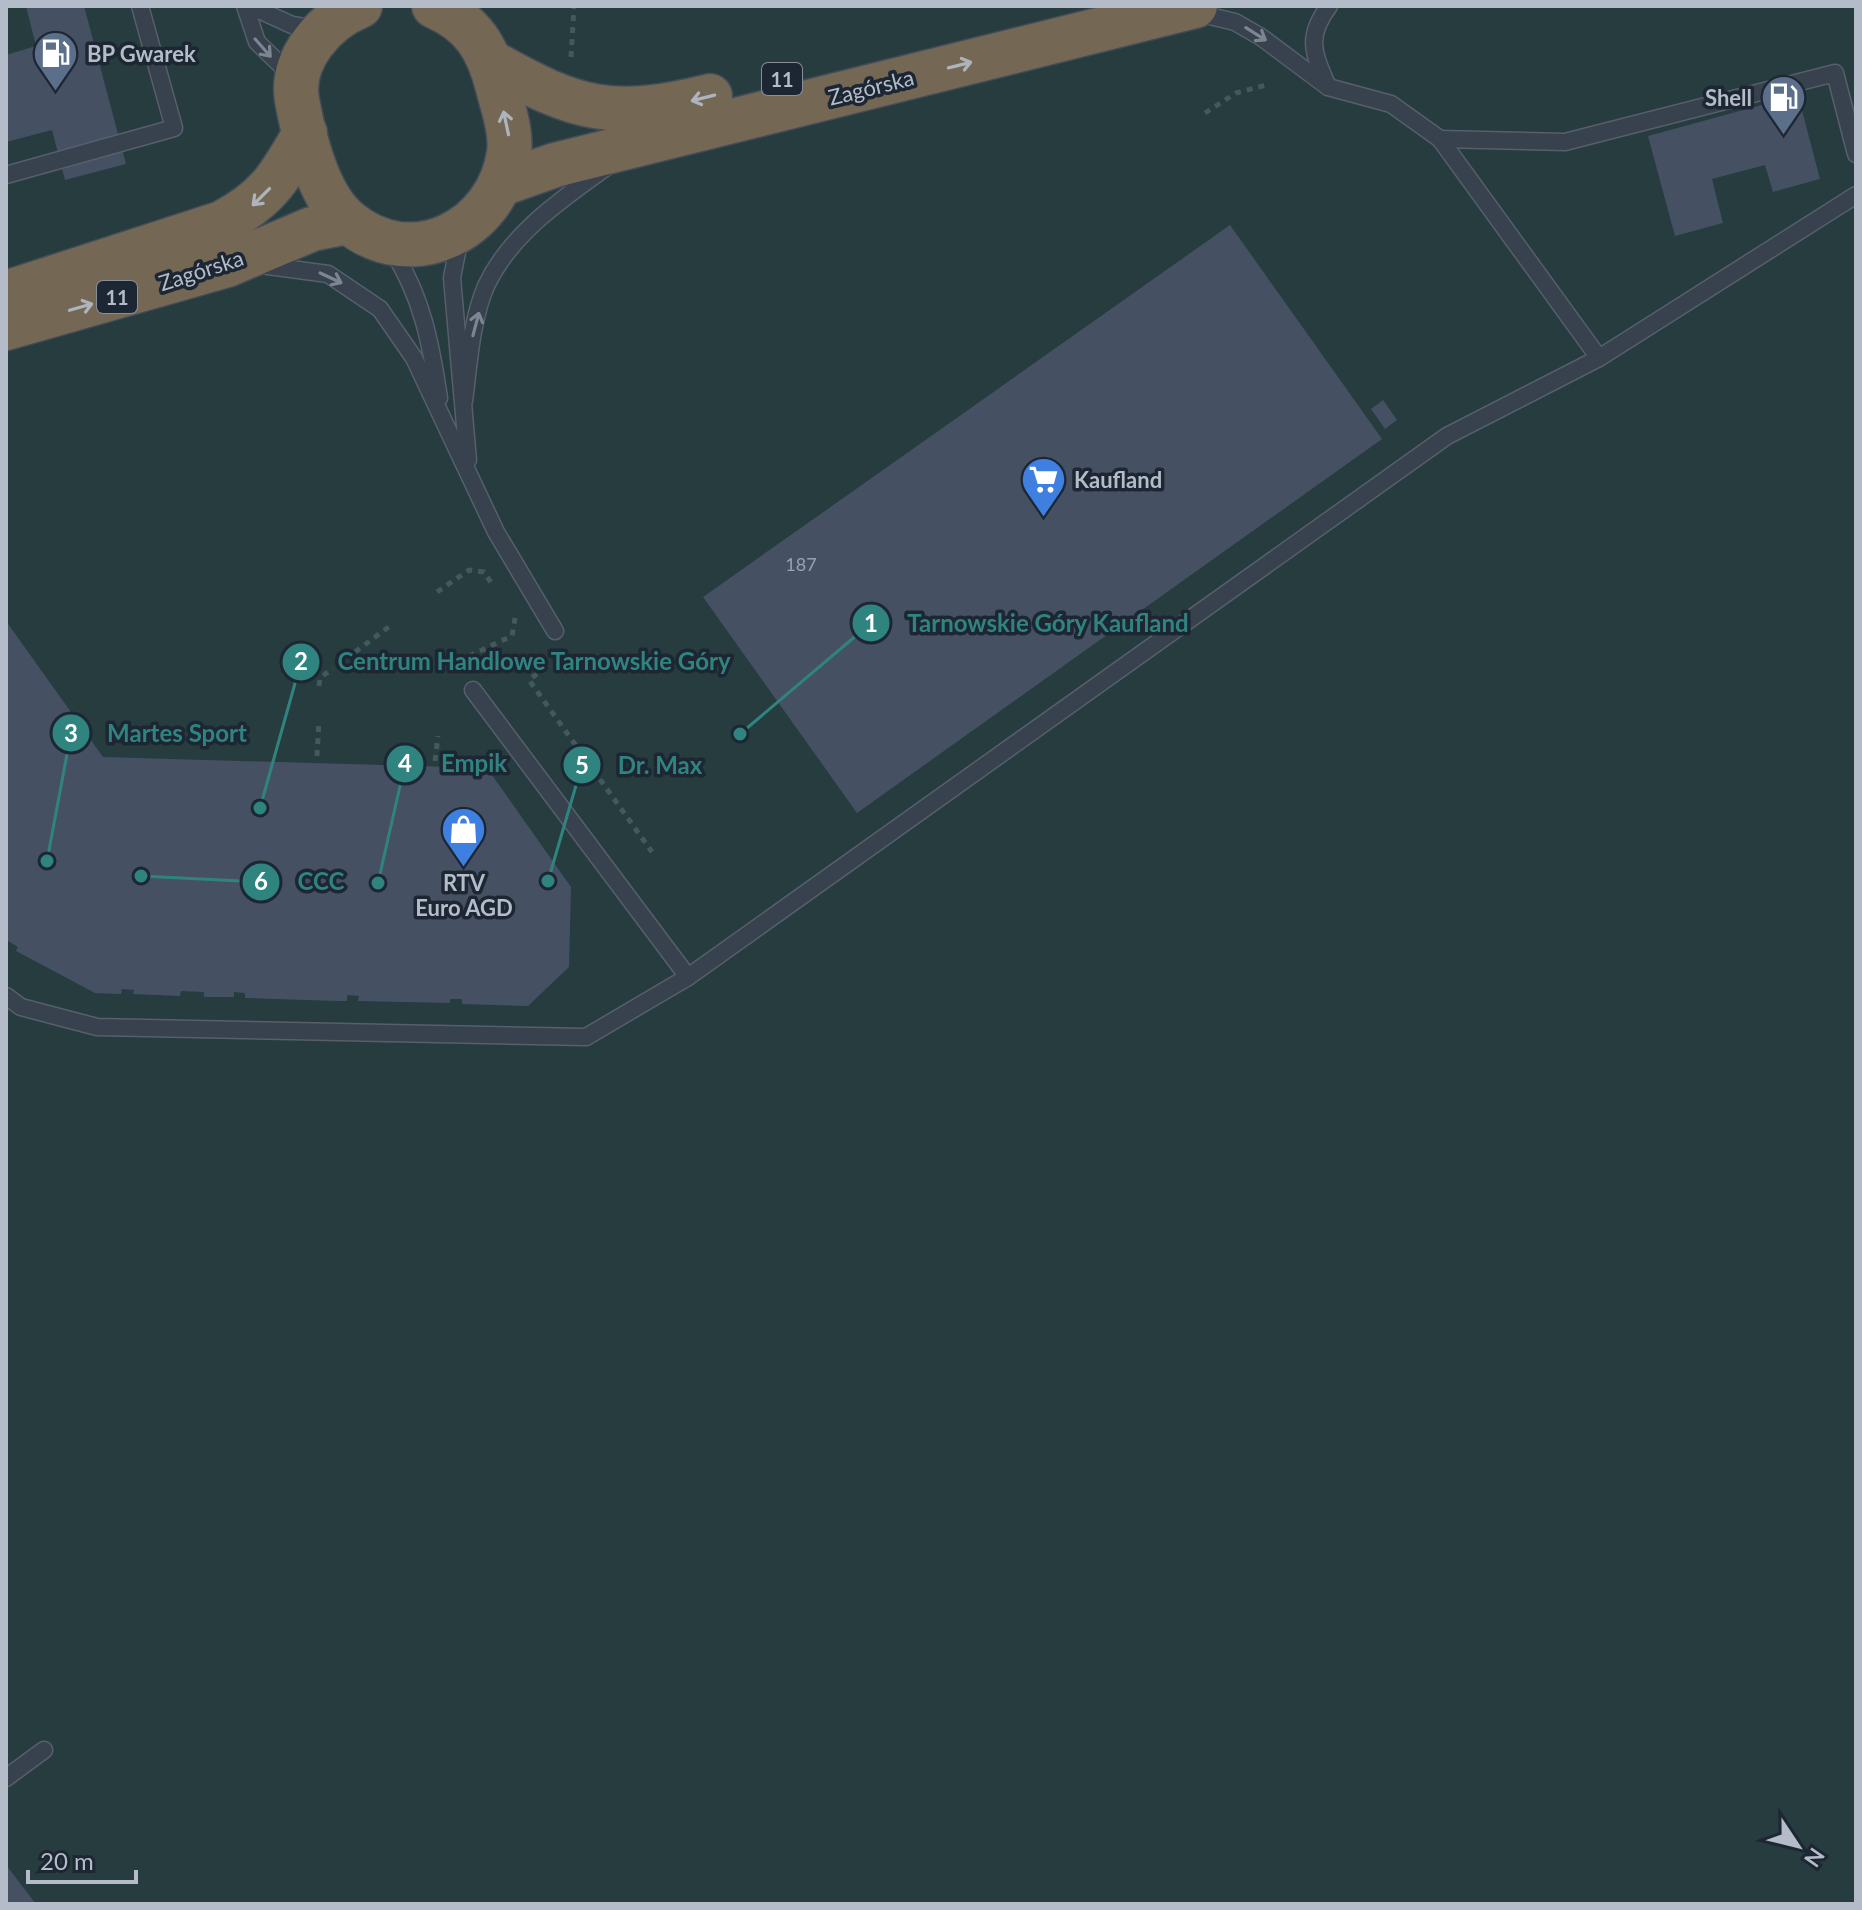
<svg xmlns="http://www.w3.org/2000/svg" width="1862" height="1910" font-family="Lato,sans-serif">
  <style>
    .green { fill: #263c3f }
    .building { fill: #455162 }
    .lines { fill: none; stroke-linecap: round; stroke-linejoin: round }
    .lane-casing { stroke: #565f6c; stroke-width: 19 }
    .highway-casing { stroke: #434c59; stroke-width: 47 }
    .path { stroke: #44595c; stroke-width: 5; stroke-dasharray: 6 6; stroke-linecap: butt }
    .lane { stroke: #38414e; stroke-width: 16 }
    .highway { stroke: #746855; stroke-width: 44 }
    .oneway { stroke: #7c8592 }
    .oneway2 { stroke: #aeb4bd }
    .labels { text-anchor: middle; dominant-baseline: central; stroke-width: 7; stroke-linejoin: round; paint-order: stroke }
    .number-label { font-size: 18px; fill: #98a1af }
    .shield { fill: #1d2633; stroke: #878f9c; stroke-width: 2 }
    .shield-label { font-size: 20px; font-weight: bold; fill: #b4bcc9 }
    .poi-label { font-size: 22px; font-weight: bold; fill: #b4bcc9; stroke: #1d2633; text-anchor: start }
    .street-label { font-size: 22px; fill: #b4bcc9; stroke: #1d2633 }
    .leader { fill: none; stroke: #308480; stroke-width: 3 }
    .callout-dot { fill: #308480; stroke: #1d2633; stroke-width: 3 }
    .mark-label { font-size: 24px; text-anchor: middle; font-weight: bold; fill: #fff }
    .callout-label { font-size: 24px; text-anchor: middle; font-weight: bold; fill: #308480; stroke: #1d2633; stroke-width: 7; stroke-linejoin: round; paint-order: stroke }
  </style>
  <rect width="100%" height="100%" fill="#242f3e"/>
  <rect class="green" x="6" y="6" width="1850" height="1898"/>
  <g class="building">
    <polygon points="26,6 84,6 126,164 65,180 52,130 6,142 6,55 36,46"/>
    <polygon points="1798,95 1820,179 1773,192 1765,165 1712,179 1723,223 1675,236 1648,136"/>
    <polygon points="1230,225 1382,439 857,813 703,597"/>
    <polygon points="1383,400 1397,420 1385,429 1371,409"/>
    <polygon points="6,621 103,757 487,768 571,887 569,967 528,1006 462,1004 462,999 450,999 450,1003 358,1001 359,996 347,995 347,1001 337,1001 245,998 245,993 234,992 234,997 204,997 204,992 181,991 180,996 133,994 134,990 122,989 121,994 95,993 16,951 18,947 8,941 6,945"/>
    <polygon points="6,1865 36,1904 6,1904"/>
  </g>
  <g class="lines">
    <defs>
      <g id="lane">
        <polyline points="245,6 257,42 294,78"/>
        <polyline points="250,6 292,25 317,29"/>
        <polyline points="1193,12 1235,22 1261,37 1328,87 1391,104 1440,139 1599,358 1856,195"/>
        <path d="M1328,87C1314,54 1305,38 1329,6"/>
        <polyline points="1440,139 1565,142 1835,73 1856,154"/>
        <polyline points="6,175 174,128 140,6"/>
        <polyline points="460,237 452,278 468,460"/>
        <path d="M392,250C422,296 431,344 439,398"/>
        <polyline points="261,265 328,274 380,309 414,358 496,532 555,631"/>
        <path d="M464,401C469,364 471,321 486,286C510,234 563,198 608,166"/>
        <polyline points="473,690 688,977"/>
        <polyline points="6,996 21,1007 97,1027 586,1037 688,977 1447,436 1599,358"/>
        <polyline points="6,1778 44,1750"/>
      </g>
      <g id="highway">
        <path d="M360,6C325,20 290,59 297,100C304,138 318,197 349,222C412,274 498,230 509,153C512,132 503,108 498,88C488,48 473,23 434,6"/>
        <path d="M491,62C577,111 613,120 710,96"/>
        <polyline points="501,184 555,165 1195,6"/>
        <path d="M6,293L222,223C269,198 279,178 305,133"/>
        <polyline points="6,328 227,265 312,229 348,222"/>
      </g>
    </defs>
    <use href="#lane" class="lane-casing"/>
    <use href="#highway" class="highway-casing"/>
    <g class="path">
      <polyline points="571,57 574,6"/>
      <polyline points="1205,113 1236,93 1266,85"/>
      <polyline points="437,592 469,570 484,572 494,587"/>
      <polyline points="355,652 390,626"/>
      <polyline points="469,656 512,636 515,618"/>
      <polyline points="537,674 529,680 652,852"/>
      <polyline points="319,686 320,678 333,668"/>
      <polyline points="317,756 319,720"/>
      <polyline points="435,761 438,736"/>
    </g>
    <use href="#lane" class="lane"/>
    <use href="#highway" class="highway"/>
  </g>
  <defs><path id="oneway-shaft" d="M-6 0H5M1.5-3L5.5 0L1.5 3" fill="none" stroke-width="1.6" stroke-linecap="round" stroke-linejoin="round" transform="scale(2)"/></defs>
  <g class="oneway">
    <use href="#oneway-shaft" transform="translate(1256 34) rotate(32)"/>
    <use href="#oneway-shaft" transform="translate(263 48) rotate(49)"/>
    <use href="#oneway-shaft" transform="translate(331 278) rotate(25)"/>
    <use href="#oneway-shaft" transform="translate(476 324) rotate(-75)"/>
  </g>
  <g class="oneway2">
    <use href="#oneway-shaft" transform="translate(960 65) rotate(-14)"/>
    <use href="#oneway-shaft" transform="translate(703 98) rotate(166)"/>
    <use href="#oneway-shaft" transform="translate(506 123) rotate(-102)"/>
    <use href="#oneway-shaft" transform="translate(261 197) rotate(135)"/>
    <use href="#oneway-shaft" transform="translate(81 307) rotate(-16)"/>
  </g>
  <defs>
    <symbol id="fuel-pin" viewBox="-11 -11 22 30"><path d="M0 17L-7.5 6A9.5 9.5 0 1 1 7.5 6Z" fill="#5c6f8a" stroke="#1d2633"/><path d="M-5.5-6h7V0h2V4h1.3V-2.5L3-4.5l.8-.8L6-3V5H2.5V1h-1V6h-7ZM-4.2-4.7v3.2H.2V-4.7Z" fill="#fff"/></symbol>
    <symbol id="supermarket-pin" viewBox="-11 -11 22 30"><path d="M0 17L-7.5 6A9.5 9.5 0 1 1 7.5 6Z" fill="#3f7fe0" stroke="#1d2633"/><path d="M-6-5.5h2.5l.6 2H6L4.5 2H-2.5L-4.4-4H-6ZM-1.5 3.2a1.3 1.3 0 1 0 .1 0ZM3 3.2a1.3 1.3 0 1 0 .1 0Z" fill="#fff"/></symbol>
    <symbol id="shop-pin" viewBox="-11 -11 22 30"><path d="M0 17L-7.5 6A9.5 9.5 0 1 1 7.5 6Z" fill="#3f7fe0" stroke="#1d2633"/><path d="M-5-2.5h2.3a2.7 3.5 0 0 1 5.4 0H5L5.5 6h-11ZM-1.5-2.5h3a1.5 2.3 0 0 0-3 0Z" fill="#fff"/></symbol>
  </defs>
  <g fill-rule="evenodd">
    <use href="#fuel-pin" x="30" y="28" width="51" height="69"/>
    <use href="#fuel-pin" x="1758" y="72" width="51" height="69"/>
    <use href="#supermarket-pin" x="1018" y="454" width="51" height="69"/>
    <use href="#shop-pin" x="438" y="804" width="51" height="69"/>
  </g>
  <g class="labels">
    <g class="number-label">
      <text x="801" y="564">187</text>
    </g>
    <g class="shield">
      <rect x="762" y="63" width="40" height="32" rx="6"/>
      <rect x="97" y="281" width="40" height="32" rx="6"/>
    </g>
    <g class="shield-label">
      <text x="782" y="79">11</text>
      <text x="117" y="297">11</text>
    </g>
    <g class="poi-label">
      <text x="87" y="53">BP Gwarek</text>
      <text x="1752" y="97" text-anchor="end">Shell</text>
      <text x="1074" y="479">Kaufland</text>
      <text x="464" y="882" text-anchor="middle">RTV<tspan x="464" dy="25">Euro AGD</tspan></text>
    </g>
    <g class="street-label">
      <text transform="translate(871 87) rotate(-14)">Zagórska</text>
      <text transform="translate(201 270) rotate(-18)">Zagórska</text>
    </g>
  </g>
  <path class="leader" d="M740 734L871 623M260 808L301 662M47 861L71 733M378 883L405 764M548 881L582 765M141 876L261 882"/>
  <g class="callout-dot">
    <circle cx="740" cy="734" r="8"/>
    <circle cx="260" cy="808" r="8"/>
    <circle cx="47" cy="861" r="8"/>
    <circle cx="378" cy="883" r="8"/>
    <circle cx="548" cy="881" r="8"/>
    <circle cx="141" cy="876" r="8"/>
    <circle cx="871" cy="623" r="20"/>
    <circle cx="301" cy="662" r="20"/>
    <circle cx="71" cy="733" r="20"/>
    <circle cx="405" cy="764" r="20"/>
    <circle cx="582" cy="765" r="20"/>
    <circle cx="261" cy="882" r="20"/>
  </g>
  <g class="mark-label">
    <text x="871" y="632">1</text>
    <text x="301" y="670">2</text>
    <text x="71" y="742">3</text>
    <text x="405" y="772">4</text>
    <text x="582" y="774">5</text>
    <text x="261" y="890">6</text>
  </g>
  <g class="callout-label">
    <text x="1048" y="632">Tarnowskie Góry Kaufland</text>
    <text x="534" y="670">Centrum Handlowe Tarnowskie Góry</text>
    <text x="177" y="742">Martes Sport</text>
    <text x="474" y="772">Empik</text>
    <text x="660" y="774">Dr. Max</text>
    <text x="321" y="890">CCC</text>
  </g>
  <rect width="1862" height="1910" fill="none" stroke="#b4bcc9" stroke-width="16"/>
  <g transform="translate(1798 1846) rotate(125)" stroke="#1d2633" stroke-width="6" paint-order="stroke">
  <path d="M0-6L14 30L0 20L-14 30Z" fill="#b4bcc9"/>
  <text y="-12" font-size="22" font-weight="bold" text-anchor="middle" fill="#b4bcc9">N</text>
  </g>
  <path d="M28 1870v12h108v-12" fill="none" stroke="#b4bcc9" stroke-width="4"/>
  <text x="40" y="1870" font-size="24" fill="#b4bcc9" stroke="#1d2633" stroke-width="6" paint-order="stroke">20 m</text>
</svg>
